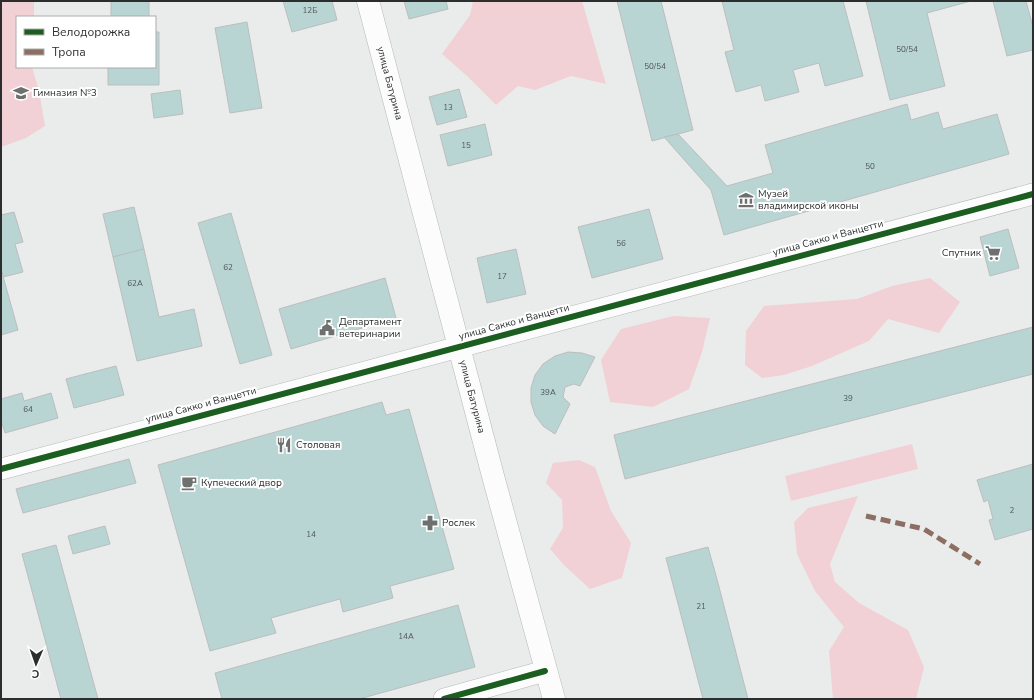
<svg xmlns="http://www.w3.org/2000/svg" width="1034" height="700" font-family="'Nunito Sans',sans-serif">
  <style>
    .green { fill: #f1d0d6 }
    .building { fill: #b8d4d3; stroke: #bcbebe }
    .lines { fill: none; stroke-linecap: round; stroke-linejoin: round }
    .minor-casing { stroke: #b6b8b8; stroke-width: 22 }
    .major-casing { stroke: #b6b8b8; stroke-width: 23 }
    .minor { stroke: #fcfcfc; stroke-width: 21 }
    .major { stroke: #fcfcfc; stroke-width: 22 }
    .quiet { stroke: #8d6e63; stroke-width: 5; stroke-dasharray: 10 5; stroke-linecap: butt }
    .cycleway-casing { stroke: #fff; stroke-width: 8 }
    .cycleway { stroke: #1b5e20; stroke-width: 6 }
    .labels { text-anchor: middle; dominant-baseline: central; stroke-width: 4; stroke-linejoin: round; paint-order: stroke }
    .number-label { font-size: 8px; fill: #4f5857 }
    .street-label { font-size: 10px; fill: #2c2e2e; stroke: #fff }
    .poi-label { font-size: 10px; fill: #2c2e2e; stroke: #fff; text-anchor: start }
  </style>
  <rect width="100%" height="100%" fill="#eaecec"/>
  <g class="green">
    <polygon points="1,1 34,1 34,17 17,17 17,67 32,67 39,91 45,126 26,138 1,147"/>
    <polygon points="473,1 582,1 606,84 571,76 535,90 518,86 496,105 467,76 442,54 470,15"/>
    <polygon points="930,278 960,302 939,333 888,319 869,341 812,366 784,375 762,378 745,365 746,331 764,306 857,299 892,286"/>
    <polygon points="673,316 710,318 702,352 689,389 653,407 610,402 601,360 621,329"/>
    <polygon points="912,444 918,469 791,501 785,476"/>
    <polygon points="579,460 595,467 611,511 631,543 622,578 590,589 565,566 550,549 563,528 562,500 546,483 553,463"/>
    <polygon points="858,496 830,564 835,582 859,603 908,630 924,667 916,699 833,699 829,651 844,627 815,591 797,554 794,522 808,508"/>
  </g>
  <g class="building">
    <rect x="111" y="1" width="38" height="16"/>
    <polygon points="283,1 332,1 337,20 292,32"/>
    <polygon points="404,1 446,1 448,9 409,19"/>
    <polygon points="617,1 661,1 693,130 652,141"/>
    <polygon points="722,1 843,1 863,76 825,86 819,63 793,70 799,92 765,101 761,85 736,92 725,52 734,50"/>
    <polygon points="866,1 971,1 927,13 945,86 890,100"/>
    <polygon points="993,1 1026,1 1033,27 1033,50 1007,56"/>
    <polygon points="247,22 262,108 230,113 215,28"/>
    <polygon points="155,32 159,32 159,85 108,85 108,67 155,67"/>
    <polygon points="459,89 467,117 437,125 429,97"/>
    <polygon points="180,90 183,114 154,118 151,94"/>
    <polygon points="907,104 911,120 938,112 943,129 997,114 1009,154 724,235 711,190 664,137 678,134 727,186 773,173 765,145"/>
    <polygon points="485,124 492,155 448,166 440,135"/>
    <polygon points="134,207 144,249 113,257 103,214"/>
    <polygon points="649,209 663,259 592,278 578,227"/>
    <polygon points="14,212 23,242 15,244 23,272 3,277 1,269 1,215"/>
    <polygon points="231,213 272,355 240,364 198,223"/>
    <polygon points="1008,229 1019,268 990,276 980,237"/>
    <polygon points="144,249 159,317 194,309 202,346 137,361 113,257"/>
    <polygon points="516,249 526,294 487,303 477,258"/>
    <polygon points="1,269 18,330 1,335"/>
    <polygon points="385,278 396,318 291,349 279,309"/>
    <polygon points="1033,327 1033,374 625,479 614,435"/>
    <polygon points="568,352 582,353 595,357 580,386 574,384 565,387 563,397 570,404 555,434 543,426 535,415 531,402 531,388 535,375 543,364 555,356"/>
    <polygon points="116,366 124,395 74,408 66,379"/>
    <polygon points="22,393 24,401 51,393 58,418 5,433 1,420 1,399"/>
    <polygon points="382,402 386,415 409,409 454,569 390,586 393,598 343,612 340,599 271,618 276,633 210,651 158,465"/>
    <polygon points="129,459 136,483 23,513 16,489"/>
    <polygon points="1033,464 1033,529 995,540 989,520 993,519 988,500 984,502 977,480"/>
    <polygon points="105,526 110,544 73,554 68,536"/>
    <polygon points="56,545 98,699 61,699 22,554"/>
    <polygon points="708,547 718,583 748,699 703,699 666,558"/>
    <polygon points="458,605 475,667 359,699 222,699 215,673"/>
  </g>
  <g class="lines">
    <defs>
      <g id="minor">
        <polyline points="1,469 1033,194"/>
        <polyline points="444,699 545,671"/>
      </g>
      <g id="major">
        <path id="s1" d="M368,1L493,476L554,699"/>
      </g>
    </defs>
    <use href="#minor" class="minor-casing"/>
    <use href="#major" class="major-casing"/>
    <use href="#minor" class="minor"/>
    <use href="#major" class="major"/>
    <polyline class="quiet" points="866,516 924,529 980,564"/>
    <defs>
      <g id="cycleway">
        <polyline points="1,469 1033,194"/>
        <polyline points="444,699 545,671"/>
      </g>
    </defs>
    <use href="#cycleway" class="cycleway-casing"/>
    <use href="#cycleway" class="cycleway"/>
  </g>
  <defs>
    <symbol id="school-bare" viewBox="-9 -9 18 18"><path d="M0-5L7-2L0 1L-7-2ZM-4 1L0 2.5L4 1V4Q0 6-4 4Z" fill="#6e7070" stroke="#fff" stroke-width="2.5" paint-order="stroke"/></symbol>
    <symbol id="museum-bare" viewBox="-9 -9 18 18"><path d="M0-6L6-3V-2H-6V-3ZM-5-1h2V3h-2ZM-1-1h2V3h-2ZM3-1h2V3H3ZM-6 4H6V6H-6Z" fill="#6e7070" stroke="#fff" stroke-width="2.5" paint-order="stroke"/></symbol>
    <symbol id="supermarket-bare" viewBox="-9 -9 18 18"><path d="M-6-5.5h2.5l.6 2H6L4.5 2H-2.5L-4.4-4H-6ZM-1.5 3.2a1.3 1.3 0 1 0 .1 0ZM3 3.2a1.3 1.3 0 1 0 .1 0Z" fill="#6e7070" stroke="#fff" stroke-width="2.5" paint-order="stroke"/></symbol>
    <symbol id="civic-bare" viewBox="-9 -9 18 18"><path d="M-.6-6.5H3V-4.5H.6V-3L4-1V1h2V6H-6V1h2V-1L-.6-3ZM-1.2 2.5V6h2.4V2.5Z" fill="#6e7070" stroke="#fff" stroke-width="2.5" paint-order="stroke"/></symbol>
    <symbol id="restaurant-bare" viewBox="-9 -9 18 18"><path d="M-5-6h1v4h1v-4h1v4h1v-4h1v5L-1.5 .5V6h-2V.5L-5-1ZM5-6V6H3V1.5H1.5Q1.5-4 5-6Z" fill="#6e7070" stroke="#fff" stroke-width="2.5" paint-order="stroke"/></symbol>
    <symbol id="cafe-bare" viewBox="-9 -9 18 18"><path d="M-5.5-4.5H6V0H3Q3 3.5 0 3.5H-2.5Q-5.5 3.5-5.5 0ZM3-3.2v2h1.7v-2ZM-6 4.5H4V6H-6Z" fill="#6e7070" stroke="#fff" stroke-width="2.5" paint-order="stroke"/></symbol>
    <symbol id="pharmacy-bare" viewBox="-9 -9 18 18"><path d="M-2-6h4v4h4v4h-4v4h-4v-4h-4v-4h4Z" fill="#6e7070" stroke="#fff" stroke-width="2.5" paint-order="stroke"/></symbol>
  </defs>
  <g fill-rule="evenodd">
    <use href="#school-bare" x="10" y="82" width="22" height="22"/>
    <use href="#museum-bare" x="735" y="189" width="22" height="22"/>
    <use href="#supermarket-bare" x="982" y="242" width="22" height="22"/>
    <use href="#civic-bare" x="316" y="317" width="22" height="22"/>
    <use href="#restaurant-bare" x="273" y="434" width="22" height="22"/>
    <use href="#cafe-bare" x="178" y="472" width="22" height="22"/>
    <use href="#pharmacy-bare" x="419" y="512" width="22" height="22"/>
  </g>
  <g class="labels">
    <g class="number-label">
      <text x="310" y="10">12Б</text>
      <text x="907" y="49">50/54</text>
      <text x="655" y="66">50/54</text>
      <text x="448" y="107">13</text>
      <text x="466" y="145">15</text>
      <text x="870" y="166">50</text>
      <text x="621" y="243">56</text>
      <text x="228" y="267">62</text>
      <text x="502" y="276">17</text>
      <text x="135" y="283">62А</text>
      <text x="548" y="392">39А</text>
      <text x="848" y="398">39</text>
      <text x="28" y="409">64</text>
      <text x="1012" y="510">2</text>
      <text x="311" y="534">14</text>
      <text x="701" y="606">21</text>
      <text x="406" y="636">14А</text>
    </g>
    <g class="street-label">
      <text stroke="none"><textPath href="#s1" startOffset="85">улица Батурина</textPath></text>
      <text transform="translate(828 238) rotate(-15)">улица Сакко и Ванцетти</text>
      <text transform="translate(514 322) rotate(-15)">улица Сакко и Ванцетти</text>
      <text stroke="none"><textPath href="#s1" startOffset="409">улица Батурина</textPath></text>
      <text transform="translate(201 405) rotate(-15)">улица Сакко и Ванцетти</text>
    </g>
    <g class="poi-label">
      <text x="33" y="93">Гимназия №3</text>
      <text x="758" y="194">Музей<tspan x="758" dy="12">владимирской иконы</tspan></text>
      <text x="981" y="253" text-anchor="end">Спутник</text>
      <text x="339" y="322">Департамент<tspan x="339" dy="12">ветеринарии</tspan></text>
      <text x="296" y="445">Столовая</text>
      <text x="201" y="483">Купеческий двор</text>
      <text x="442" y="523">Рослек</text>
    </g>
  </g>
  <rect width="1034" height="700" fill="none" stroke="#2c2e2e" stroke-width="4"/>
  <rect x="16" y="16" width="140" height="52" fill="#ffffff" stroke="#ababab"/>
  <rect x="24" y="29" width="20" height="6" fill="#1b5e20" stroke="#ababab"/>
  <text x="52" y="36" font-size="12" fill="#2c2e2e">Велодорожка</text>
  <rect x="24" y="49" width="20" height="6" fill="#8d6e63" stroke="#ababab"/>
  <text x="52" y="56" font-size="12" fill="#2c2e2e">Тропа</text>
  <g transform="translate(36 664) rotate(182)" stroke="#ffffff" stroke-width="3" paint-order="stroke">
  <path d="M0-3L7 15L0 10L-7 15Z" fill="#2c2e2e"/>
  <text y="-6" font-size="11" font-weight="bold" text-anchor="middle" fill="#2c2e2e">С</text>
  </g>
</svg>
